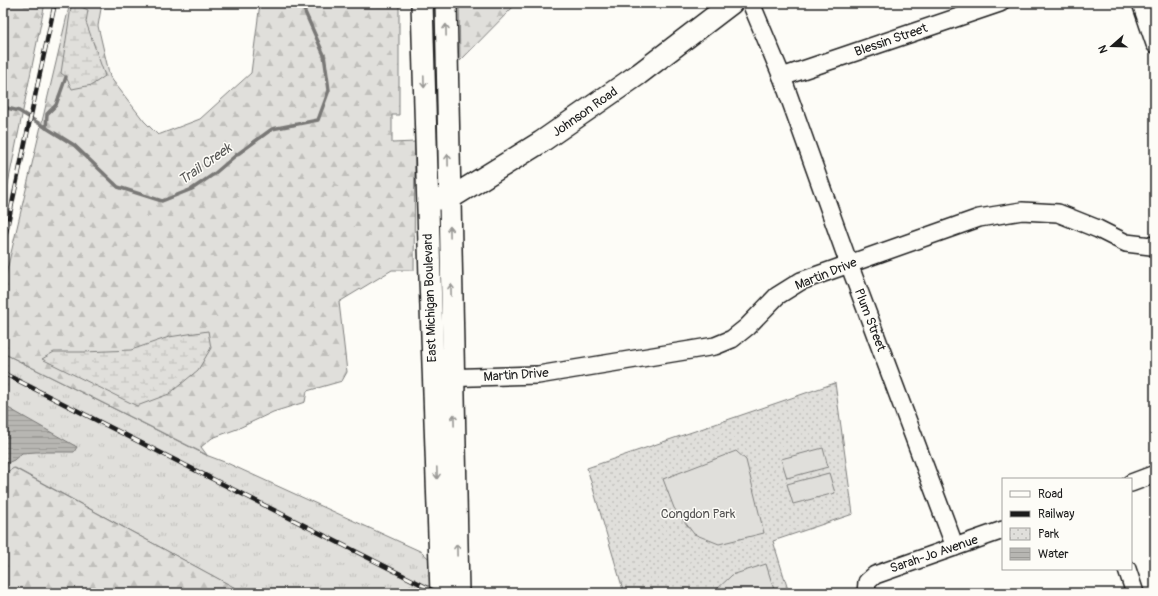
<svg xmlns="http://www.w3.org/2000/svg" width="1158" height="596" font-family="Pangolin,sans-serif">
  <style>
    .grass { fill: url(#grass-tufts); stroke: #7e7e7c }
    .forest { fill: url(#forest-firs); stroke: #7e7e7c }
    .wetland { fill: url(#wetland-marsh); stroke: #7e7e7c }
    .park { fill: url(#park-dots); stroke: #7e7e7c }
    .pitch { fill: #e0dfdb; stroke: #7e7e7c }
    .water { fill: url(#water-rules); stroke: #797876 }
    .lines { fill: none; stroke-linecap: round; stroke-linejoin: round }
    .stream { stroke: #797876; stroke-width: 3.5 }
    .minor-casing { stroke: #1c1c1c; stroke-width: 20 }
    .major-casing { stroke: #1c1c1c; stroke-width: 24 }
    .minor { stroke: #fdfcf7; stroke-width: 17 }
    .major { stroke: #fdfcf7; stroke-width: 21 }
    .rail-casing { stroke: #1c1c1c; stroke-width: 4.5 }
    .rail { stroke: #fdfcf7; stroke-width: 3; stroke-dasharray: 9; stroke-linecap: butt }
    .oneway { stroke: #989794 }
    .labels { text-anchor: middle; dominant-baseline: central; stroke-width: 3; stroke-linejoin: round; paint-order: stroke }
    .street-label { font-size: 13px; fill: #1c1c1c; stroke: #fdfcf7 }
    .park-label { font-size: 13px; fill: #575655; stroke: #fdfcf7 }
    .water-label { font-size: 14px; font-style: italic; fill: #5a5a58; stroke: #fdfcf7 }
  </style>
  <defs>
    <pattern id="grass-tufts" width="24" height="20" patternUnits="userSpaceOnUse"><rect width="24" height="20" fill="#e0dfdb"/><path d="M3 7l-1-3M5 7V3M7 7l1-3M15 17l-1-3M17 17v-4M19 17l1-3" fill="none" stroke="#c0bfbb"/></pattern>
    <pattern id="forest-firs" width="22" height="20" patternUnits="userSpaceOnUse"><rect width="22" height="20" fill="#e0dfdb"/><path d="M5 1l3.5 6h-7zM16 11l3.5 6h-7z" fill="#c0bfbb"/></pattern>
    <pattern id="wetland-marsh" width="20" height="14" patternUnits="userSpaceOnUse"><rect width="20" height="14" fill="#e0dfdb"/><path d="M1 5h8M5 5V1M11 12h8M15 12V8" fill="none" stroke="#c0bfbb"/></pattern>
    <pattern id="park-dots" width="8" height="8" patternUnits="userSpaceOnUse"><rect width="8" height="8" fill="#e0dfdb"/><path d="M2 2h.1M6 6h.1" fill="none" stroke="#c0bfbb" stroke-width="1.8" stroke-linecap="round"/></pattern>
    <pattern id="water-rules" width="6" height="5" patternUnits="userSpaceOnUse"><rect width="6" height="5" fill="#b7b6b2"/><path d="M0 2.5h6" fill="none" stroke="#9d9c98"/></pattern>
  </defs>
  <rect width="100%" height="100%" fill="#fdfcf7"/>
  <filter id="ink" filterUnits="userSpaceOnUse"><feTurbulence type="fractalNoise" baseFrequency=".025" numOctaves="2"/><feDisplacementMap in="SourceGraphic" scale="8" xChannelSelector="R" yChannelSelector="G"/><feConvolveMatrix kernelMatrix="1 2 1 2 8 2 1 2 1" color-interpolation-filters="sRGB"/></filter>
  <g filter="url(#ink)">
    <polygon class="grass" points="3,353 206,455 227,463 422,552 465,593 244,593 15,468 3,474"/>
    <g class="forest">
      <polygon points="3,3 45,3 3,208"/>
      <polygon points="70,3 102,3 98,26 110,77 144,121 158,135 200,119 251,73 260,3 399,3 399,115 392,115 392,143 415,142 414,270 392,270 339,302 347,372 342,381 307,391 305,402 273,412 237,429 212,438 201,447 207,455 3,353 3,287"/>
      <polygon points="459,3 517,3 460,61"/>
      <polygon points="14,468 241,591 234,593 3,593 3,474"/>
    </g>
    <g class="wetland">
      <polygon points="75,4 88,10 86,22 105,76 92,85 72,89 66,77 61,73 71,7"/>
      <polygon points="208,331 211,348 198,370 169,394 137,406 42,359 54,352 84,352 131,350 169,337"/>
    </g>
    <polygon class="park" points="835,383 853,514 773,541 789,593 624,593 587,468"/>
    <g class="pitch">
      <polygon points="823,448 828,467 787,478 781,459"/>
      <polygon points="736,451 746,460 764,533 719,544 694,534 674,508 663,479"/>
      <polygon points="829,473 835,493 793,504 787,484"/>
      <polygon points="766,564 775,593 713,593 732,575"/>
    </g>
    <polygon class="water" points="3,405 77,447 74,452 36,452 22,453 14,460 3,465"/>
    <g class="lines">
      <g class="stream">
        <polyline points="75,3 75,4"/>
        <polyline points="3,107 19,111 74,145 118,187 162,201 192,189 214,174 235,156 272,129 318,120 329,90 324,55 301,3"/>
        <polyline points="46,128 47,114 56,105 66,77"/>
      </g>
      <defs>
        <g id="minor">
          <polyline points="751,3 782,77 849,264 955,547"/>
          <polyline points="1141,3 1155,44"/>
          <polyline points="782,77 1000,3"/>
          <polyline points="441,378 538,375 715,346 732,339 747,327 777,296 801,281 979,218 1022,211 1058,213 1098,229 1126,243 1151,246 1155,245"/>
          <polyline points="1131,483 1155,474"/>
          <polyline points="1127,569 1135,593"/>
          <polyline points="866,593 867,582 875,575 1003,530"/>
        </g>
        <g id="major">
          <polyline points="422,3 430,278 441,593"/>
          <polyline points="446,3 458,593"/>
          <polyline points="438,199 449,199 541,142 639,74 732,3"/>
        </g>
      </defs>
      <use href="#minor" class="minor-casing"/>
      <use href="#major" class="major-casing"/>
      <use href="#minor" class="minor"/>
      <use href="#major" class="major"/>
      <defs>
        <g id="rail">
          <polyline points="3,246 55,3"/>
          <polyline points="3,373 438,593"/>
        </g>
      </defs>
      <use href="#rail" class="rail-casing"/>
      <use href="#rail" class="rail"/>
    </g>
    <defs><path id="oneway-shaft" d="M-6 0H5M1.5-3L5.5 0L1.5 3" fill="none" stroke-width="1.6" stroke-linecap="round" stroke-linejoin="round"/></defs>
    <g class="oneway">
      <use href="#oneway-shaft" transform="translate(446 30) rotate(-91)"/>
      <use href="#oneway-shaft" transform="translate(424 82) rotate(88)"/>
      <use href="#oneway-shaft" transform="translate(448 160) rotate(-91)"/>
      <use href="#oneway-shaft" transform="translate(450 232) rotate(-91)"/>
      <use href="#oneway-shaft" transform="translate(451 290) rotate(-91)"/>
      <use href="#oneway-shaft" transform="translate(454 420) rotate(-91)"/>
      <use href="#oneway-shaft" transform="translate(437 473) rotate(88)"/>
      <use href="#oneway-shaft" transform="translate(457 550) rotate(-91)"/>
    </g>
  </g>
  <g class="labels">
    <g class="street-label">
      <text transform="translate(891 40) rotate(-19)">Blessin Street</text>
      <text transform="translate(585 112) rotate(-35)">Johnson Road</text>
      <text transform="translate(826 274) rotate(-22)">Martin Drive</text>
      <text transform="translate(430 298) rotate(-92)">East Michigan Boulevard</text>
      <text transform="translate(870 320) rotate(69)">Plum Street</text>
      <text transform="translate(516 375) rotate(-4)">Martin Drive</text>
      <text transform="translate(934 554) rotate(-19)">Sarah-Jo Avenue</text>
    </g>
    <g class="park-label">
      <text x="698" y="514">Congdon Park</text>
    </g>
    <g class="water-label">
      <text transform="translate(205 164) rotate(-35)">Trail Creek</text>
    </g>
  </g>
  <rect width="1158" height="596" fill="none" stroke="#fdfcf7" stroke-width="16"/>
  <rect x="8" y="8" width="1142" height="580" fill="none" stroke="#1c1c1c" stroke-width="1.5" filter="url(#ink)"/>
  <rect x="1002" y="478" width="130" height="92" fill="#fdfcf7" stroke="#a3a29f"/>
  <rect x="1010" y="491" width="20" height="6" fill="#fdfcf7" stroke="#a3a29f"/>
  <text x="1038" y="498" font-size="12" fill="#1c1c1c">Road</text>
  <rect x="1010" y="511" width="20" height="6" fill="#1c1c1c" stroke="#a3a29f"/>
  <text x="1038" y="518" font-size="12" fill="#1c1c1c">Railway</text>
  <rect x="1010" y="528" width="20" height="12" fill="url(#park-dots)" stroke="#a3a29f"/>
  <text x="1038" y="538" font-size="12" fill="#1c1c1c">Park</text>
  <rect x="1010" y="548" width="20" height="12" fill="url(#water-rules)" stroke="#a3a29f"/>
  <text x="1038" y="558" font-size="12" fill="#1c1c1c">Water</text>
  <g transform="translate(1112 46) rotate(250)" stroke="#fdfcf7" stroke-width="3" paint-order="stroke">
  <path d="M0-3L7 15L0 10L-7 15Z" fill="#1c1c1c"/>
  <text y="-6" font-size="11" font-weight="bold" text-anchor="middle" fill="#1c1c1c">N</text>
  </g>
</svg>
